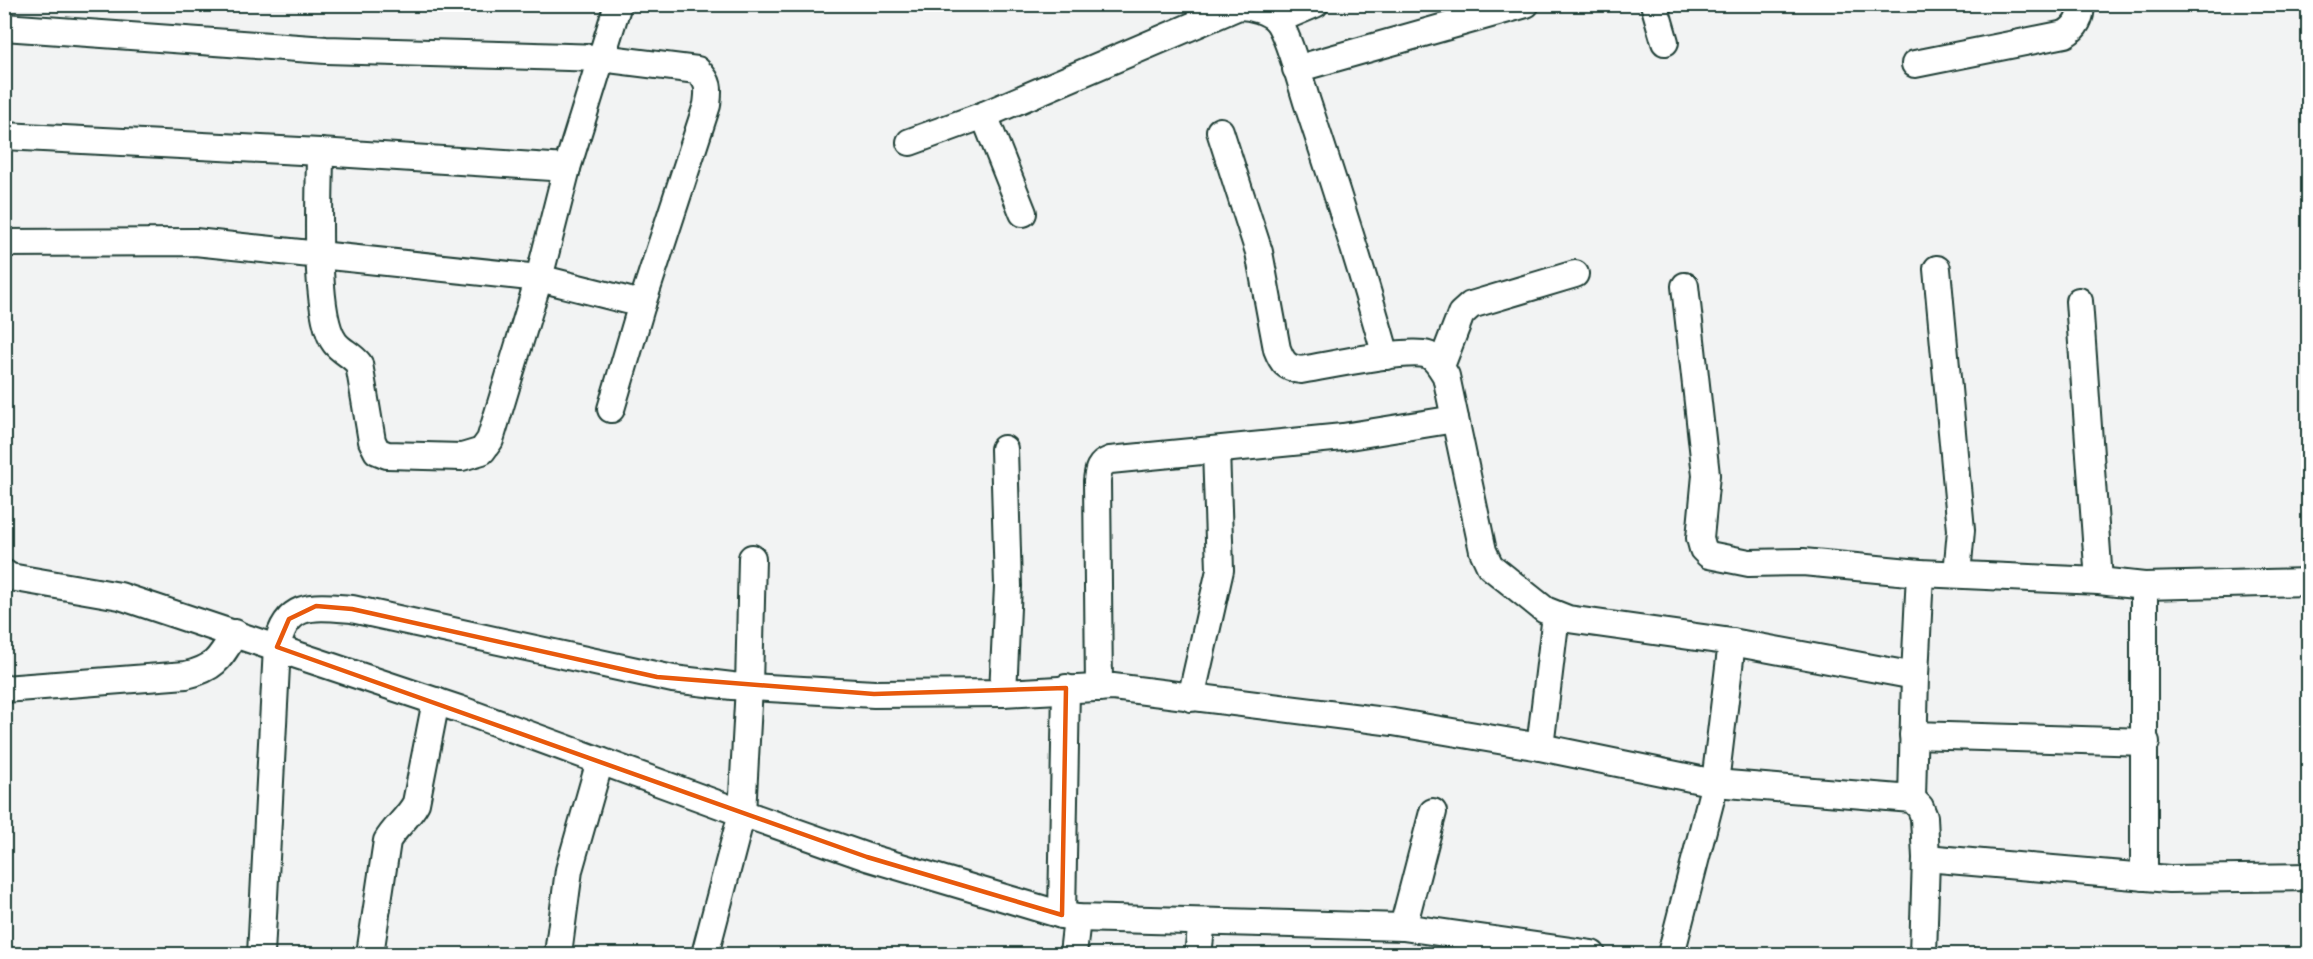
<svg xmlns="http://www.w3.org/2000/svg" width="2313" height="959" font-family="Mynerve,sans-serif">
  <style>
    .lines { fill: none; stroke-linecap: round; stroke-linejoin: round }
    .minor-casing { stroke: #1f3d34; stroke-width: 30 }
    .minor { stroke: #fff; stroke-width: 26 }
    .marked { fill: none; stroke: #e8590c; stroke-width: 4.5; stroke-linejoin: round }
  </style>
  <rect width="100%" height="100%" fill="#f2f3f3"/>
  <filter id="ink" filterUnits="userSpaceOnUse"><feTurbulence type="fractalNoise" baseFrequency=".0167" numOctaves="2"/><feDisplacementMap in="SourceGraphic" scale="12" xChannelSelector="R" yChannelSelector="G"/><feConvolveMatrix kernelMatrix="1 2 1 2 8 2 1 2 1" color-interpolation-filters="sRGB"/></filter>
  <g filter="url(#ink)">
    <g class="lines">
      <defs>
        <g id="minor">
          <polyline points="1654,4 1665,42"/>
          <polyline points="1277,20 1315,4"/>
          <path d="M4,27L326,50L601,58L697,70C710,82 709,89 707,105L642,304L611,409"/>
          <path d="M1915,64L2065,34C2077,27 2081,18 2081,4"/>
          <polyline points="1296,69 1526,4"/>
          <polyline points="984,115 1023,213"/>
          <path d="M1220,131L1259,252L1277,349C1282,362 1286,368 1301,370C1325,366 1409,348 1428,355C1437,359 1441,368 1446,376L1483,551L1490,566L1545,610L1568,619L1732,642L1915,676"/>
          <polyline points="4,136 320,152 567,168"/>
          <path d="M910,142L984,115L1239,6C1251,6 1269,11 1277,20C1288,34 1301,83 1307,102C1335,186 1362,270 1386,356"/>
          <path d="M320,152C320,191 313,315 335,343C341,351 352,355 359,364L372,441L377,451L387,455L462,457L482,451L490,440L539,278L567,168L618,4"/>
          <polyline points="4,243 195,242 539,278 642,304"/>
          <polyline points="1937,269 1961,530 1957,574"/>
          <polyline points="1685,286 1706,475 1700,538 1703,549 1709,555 1749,563 1803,562 1920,573 2099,581 2144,586 2308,582"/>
          <polyline points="2079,301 2099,581"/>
          <polyline points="1441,366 1461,314 1471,305 1575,274"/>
          <polyline points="4,573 10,577 120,596 459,709 742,813 867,857 1062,915 1077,918 1403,927 1592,954"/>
          <path d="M1099,688L1097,481C1098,470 1099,464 1110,460L1343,437L1455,419"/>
          <path d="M4,689L186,675C216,668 220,658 235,633"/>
          <polyline points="1003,693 1008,586 1004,449"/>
          <polyline points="1191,698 1220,570 1216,450"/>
          <polyline points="1913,735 2146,742"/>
          <polyline points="1540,747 1556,615"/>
          <polyline points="1912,799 1915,676 1920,573"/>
          <polyline points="1926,858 2169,879 2308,877"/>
          <polyline points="2144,877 2144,586"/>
          <polyline points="1062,915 1066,688"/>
          <polyline points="1403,927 1433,812"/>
          <path d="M261,954L277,647C286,601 314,606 352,609L673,679L732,686L874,694L1003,693L1113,687L1393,722L1540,747L1715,783L1912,799L1920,807L1924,817L1926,858L1923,954"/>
          <path d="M370,954L387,841C395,827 408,818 416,803L436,701"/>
          <polyline points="558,954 569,870 600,761"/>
          <polyline points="705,954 742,813 749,686 752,558"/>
          <polyline points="1073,954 1077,918"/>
          <polyline points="1198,954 1202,922"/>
          <polyline points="1671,954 1715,783 1732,642"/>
        </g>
      </defs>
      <use href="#minor" class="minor-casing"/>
      <use href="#minor" class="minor"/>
    </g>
  </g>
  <path class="marked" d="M316,606L352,609L657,677L874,694L1066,688L1062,915L867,857L277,647L289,619Z"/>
  <rect width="2313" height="959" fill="none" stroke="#fff" stroke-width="24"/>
  <rect x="12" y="12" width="2289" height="935" fill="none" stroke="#1f3d34" stroke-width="2" filter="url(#ink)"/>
</svg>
